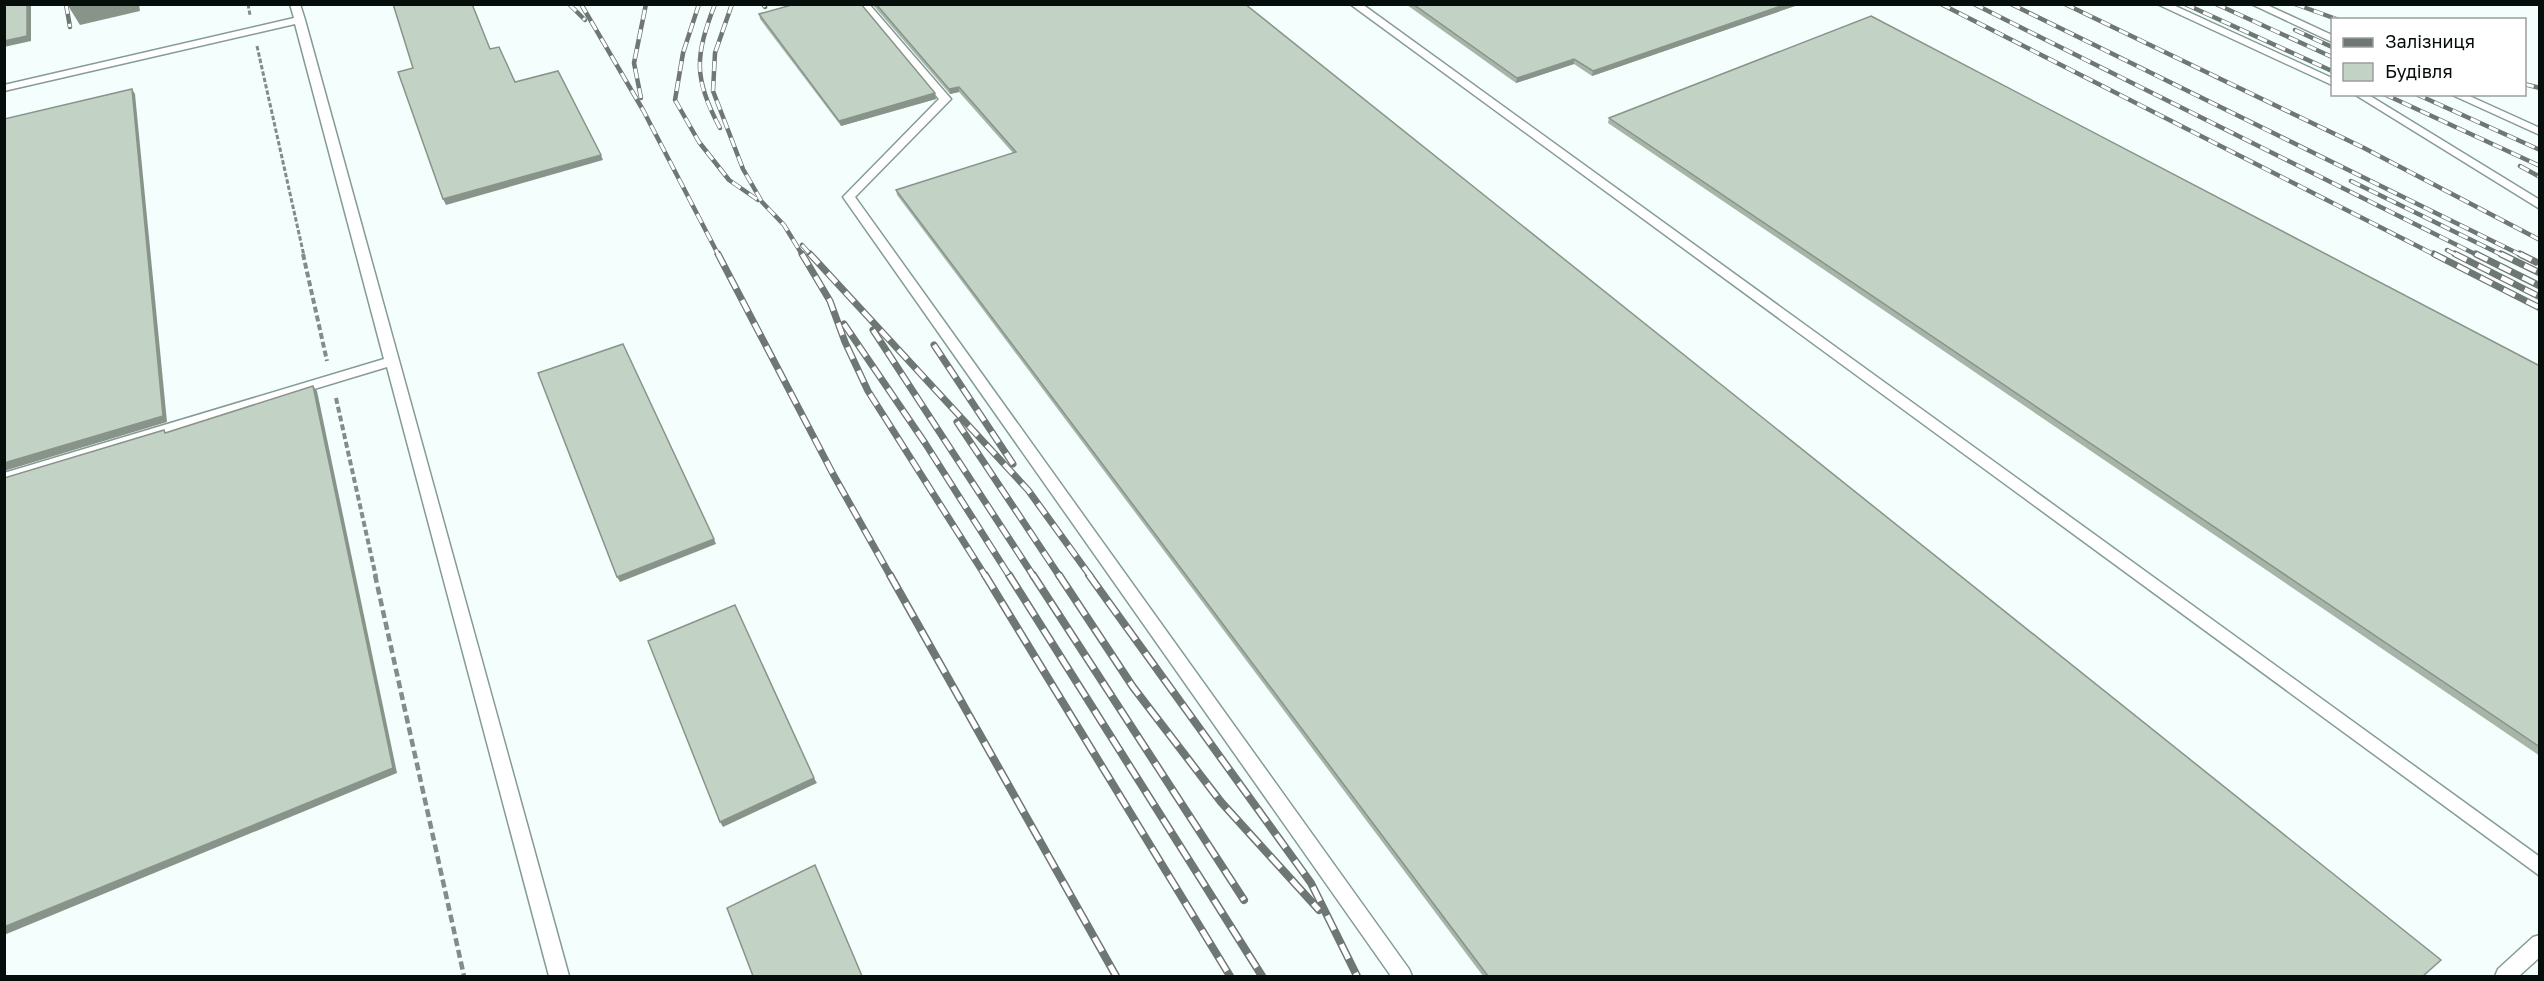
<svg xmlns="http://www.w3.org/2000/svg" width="2544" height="981" font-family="'Golos Text',sans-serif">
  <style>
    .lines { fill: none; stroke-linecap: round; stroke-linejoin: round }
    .service-casing { stroke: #849b96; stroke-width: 3 }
    .path-far2 { stroke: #838c8a; stroke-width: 3; stroke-dasharray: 4.5 2; stroke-linecap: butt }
    .path-far1 { stroke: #838c8a; stroke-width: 4; stroke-dasharray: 6 3; stroke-linecap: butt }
    .path { stroke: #838c8a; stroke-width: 4.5; stroke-dasharray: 8 4; stroke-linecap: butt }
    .service { fill: #fff; fill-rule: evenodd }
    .rail-far2-casing { stroke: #6f7775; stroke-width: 4.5 }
    .rail-far1-casing { stroke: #6f7775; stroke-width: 7 }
    .rail-casing { stroke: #6f7775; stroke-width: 8 }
    .rail-far2 { stroke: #fff; stroke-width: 3; stroke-dasharray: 10; stroke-linecap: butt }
    .rail-far1 { stroke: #fff; stroke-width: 4.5; stroke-dasharray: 13; stroke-linecap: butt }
    .rail { stroke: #fff; stroke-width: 5; stroke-dasharray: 16; stroke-linecap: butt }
    .wall { fill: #a7b5a9 }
    .shaded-wall { fill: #88948a }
    .building { fill: #c2d3c5; stroke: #88948a; stroke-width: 1.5 }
  </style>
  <rect width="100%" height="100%" fill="#f4fefc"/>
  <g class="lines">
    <defs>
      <g id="service">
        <polygon points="290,4 300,4 305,20 569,976 549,976 387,367 4,483 4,473 384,359 295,24 4,91 4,85 294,18"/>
        <polygon points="858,4 869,4 951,99 855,197 1409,969 1412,976 1391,976 843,197 939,99"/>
        <polygon points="1350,4 1362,4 2540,857 2540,876"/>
        <polygon points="2157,4 2171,4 2332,78 2332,85"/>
        <polygon points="2251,4 2265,4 2332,35 2332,42"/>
        <polygon points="2354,94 2367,94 2540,200 2540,209"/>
        <polygon points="2450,94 2465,94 2540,128 2540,135"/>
        <polygon points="2540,935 2540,957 2519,976 2495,976 2498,969 2533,937"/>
      </g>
    </defs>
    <use href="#service" class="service-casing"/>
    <g class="path-far2">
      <polyline points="248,4 250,15"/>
      <polyline points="257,46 304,256"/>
    </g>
    <g class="path-far1">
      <polyline points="303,254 327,361"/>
      <polyline points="336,398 376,577"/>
    </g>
    <polyline class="path" points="375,575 464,976"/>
    <use href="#service" class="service"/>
    <defs>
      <g id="rail-far2">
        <polyline points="66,4 70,27"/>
        <polyline points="569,4 585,20"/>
        <polyline points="581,4 643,110 719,256"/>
        <polyline points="699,4 683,53 675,100 699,142 729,180 758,200"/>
        <path d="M715,4C695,56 693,78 720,128"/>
        <polyline points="732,4 715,53 713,91 743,169 762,202 784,225 803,256"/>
        <polyline points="763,4 765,7"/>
        <polyline points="1941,4 2437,256"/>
        <polyline points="1974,4 2479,256"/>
        <polyline points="2011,4 2523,256"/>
        <polyline points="2065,4 2364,148 2540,240"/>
        <polyline points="2185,4 2332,71"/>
        <polyline points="2216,4 2332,57"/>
        <polyline points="2295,4 2339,20"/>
        <polyline points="2295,30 2332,47"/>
        <polyline points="2524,84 2540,88"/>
        <polyline points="2384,94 2540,166"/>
        <polyline points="2416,94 2540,150"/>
        <polyline points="641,98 634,63 646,4"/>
        <polyline points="2520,166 2540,177"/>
        <polyline points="2351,181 2504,256"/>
        <polyline points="802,245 812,256"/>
        <polyline points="2447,250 2458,256"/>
      </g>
      <g id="rail-far1">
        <polyline points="718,254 833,474 891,577"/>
        <polyline points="802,254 830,301 845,342 868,391 986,577"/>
        <polyline points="810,254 1028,490 1091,577"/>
        <polyline points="2434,254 2540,308"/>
        <polyline points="2455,254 2540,297"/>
        <polyline points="2476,254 2540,286"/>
        <polyline points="2501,254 2540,273"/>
        <polyline points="2520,254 2536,262"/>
        <polyline points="844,324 925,443 1010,577"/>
        <polyline points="873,330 1034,577"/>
        <polyline points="934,345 1013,464"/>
        <polyline points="957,422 1060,577"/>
      </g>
      <g id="rail">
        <polyline points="890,575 1116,976"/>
        <polyline points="985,575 1230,976"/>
        <polyline points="1009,575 1262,976"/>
        <polyline points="1033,575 1244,900"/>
        <polyline points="1059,575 1133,687 1221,802 1319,910"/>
        <polyline points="1089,575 1311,883 1357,976"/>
      </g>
    </defs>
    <use href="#rail-far2" class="rail-far2-casing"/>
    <use href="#rail-far1" class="rail-far1-casing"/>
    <use href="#rail" class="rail-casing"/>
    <use href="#rail-far2" class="rail-far2"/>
    <use href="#rail-far1" class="rail-far1"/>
    <use href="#rail" class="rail"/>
  </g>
  <g class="wall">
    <polygon points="872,4 1245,4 2423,976 1483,976 897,195 896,190 1013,153 959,92 950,94"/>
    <polygon points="1407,4 1796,4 1795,6 1592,76 1574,64 1516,83 1407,5"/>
    <polygon points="759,14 935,93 936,99 841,126 760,19"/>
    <polygon points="1609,118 2540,366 2540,756 1608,123"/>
  </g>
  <g class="shaded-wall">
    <polygon points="27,4 31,4 31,41 4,47 4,41"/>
    <polygon points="67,4 139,4 140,11 80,25"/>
    <polygon points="1787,4 1796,4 1795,6 1592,76 1593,71"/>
    <polygon points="1574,59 1574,64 1516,83 1517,78"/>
    <polygon points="959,87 959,92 950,94 949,89"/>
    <polygon points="132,89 135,94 167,422 4,471 4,463"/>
    <polygon points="935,93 936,99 841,126 839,121"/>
    <polygon points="601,155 603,160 446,205 443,199"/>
    <polygon points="313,386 317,391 397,773 4,935 4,927"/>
    <polygon points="714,539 716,544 620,582 617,577"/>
    <polygon points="814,778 817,783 723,827 720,822"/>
  </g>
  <g class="building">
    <polygon points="4,4 27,4 27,36 4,41"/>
    <polygon points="393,4 472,4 490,49 499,47 515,82 558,71 601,155 443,199 398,72 413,68"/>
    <polygon points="795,4 861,4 935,93 839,121 759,14"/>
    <polygon points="876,4 1245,4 2441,960 2423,976 1488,976 896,190 1016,152 959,87 949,89"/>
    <polygon points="1413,4 1787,4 1593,71 1574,59 1517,78"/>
    <polygon points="1871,16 2540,366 2540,747 1609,118"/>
    <polygon points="132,89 163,416 4,463 4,119"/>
    <polygon points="623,344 714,539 617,577 538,373"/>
    <polygon points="313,386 393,768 4,927 4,478 164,430 165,433"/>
    <polygon points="735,605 814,778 720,822 648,641"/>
    <polygon points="815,865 862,976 753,976 727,908"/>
  </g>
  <rect width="2544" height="981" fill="none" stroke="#060e0c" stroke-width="12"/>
  <rect x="2331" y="18" width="195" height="78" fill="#ffffff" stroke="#9b9f9e" stroke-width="1.5"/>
  <rect x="2343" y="38" width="30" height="9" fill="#6f7775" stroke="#9b9f9e" stroke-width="1.5"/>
  <text x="2385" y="48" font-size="18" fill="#060e0c">Залізниця</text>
  <rect x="2343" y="63" width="30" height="18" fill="#c2d3c5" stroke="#9b9f9e" stroke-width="1.5"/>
  <text x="2385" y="78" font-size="18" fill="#060e0c">Будівля</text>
</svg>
